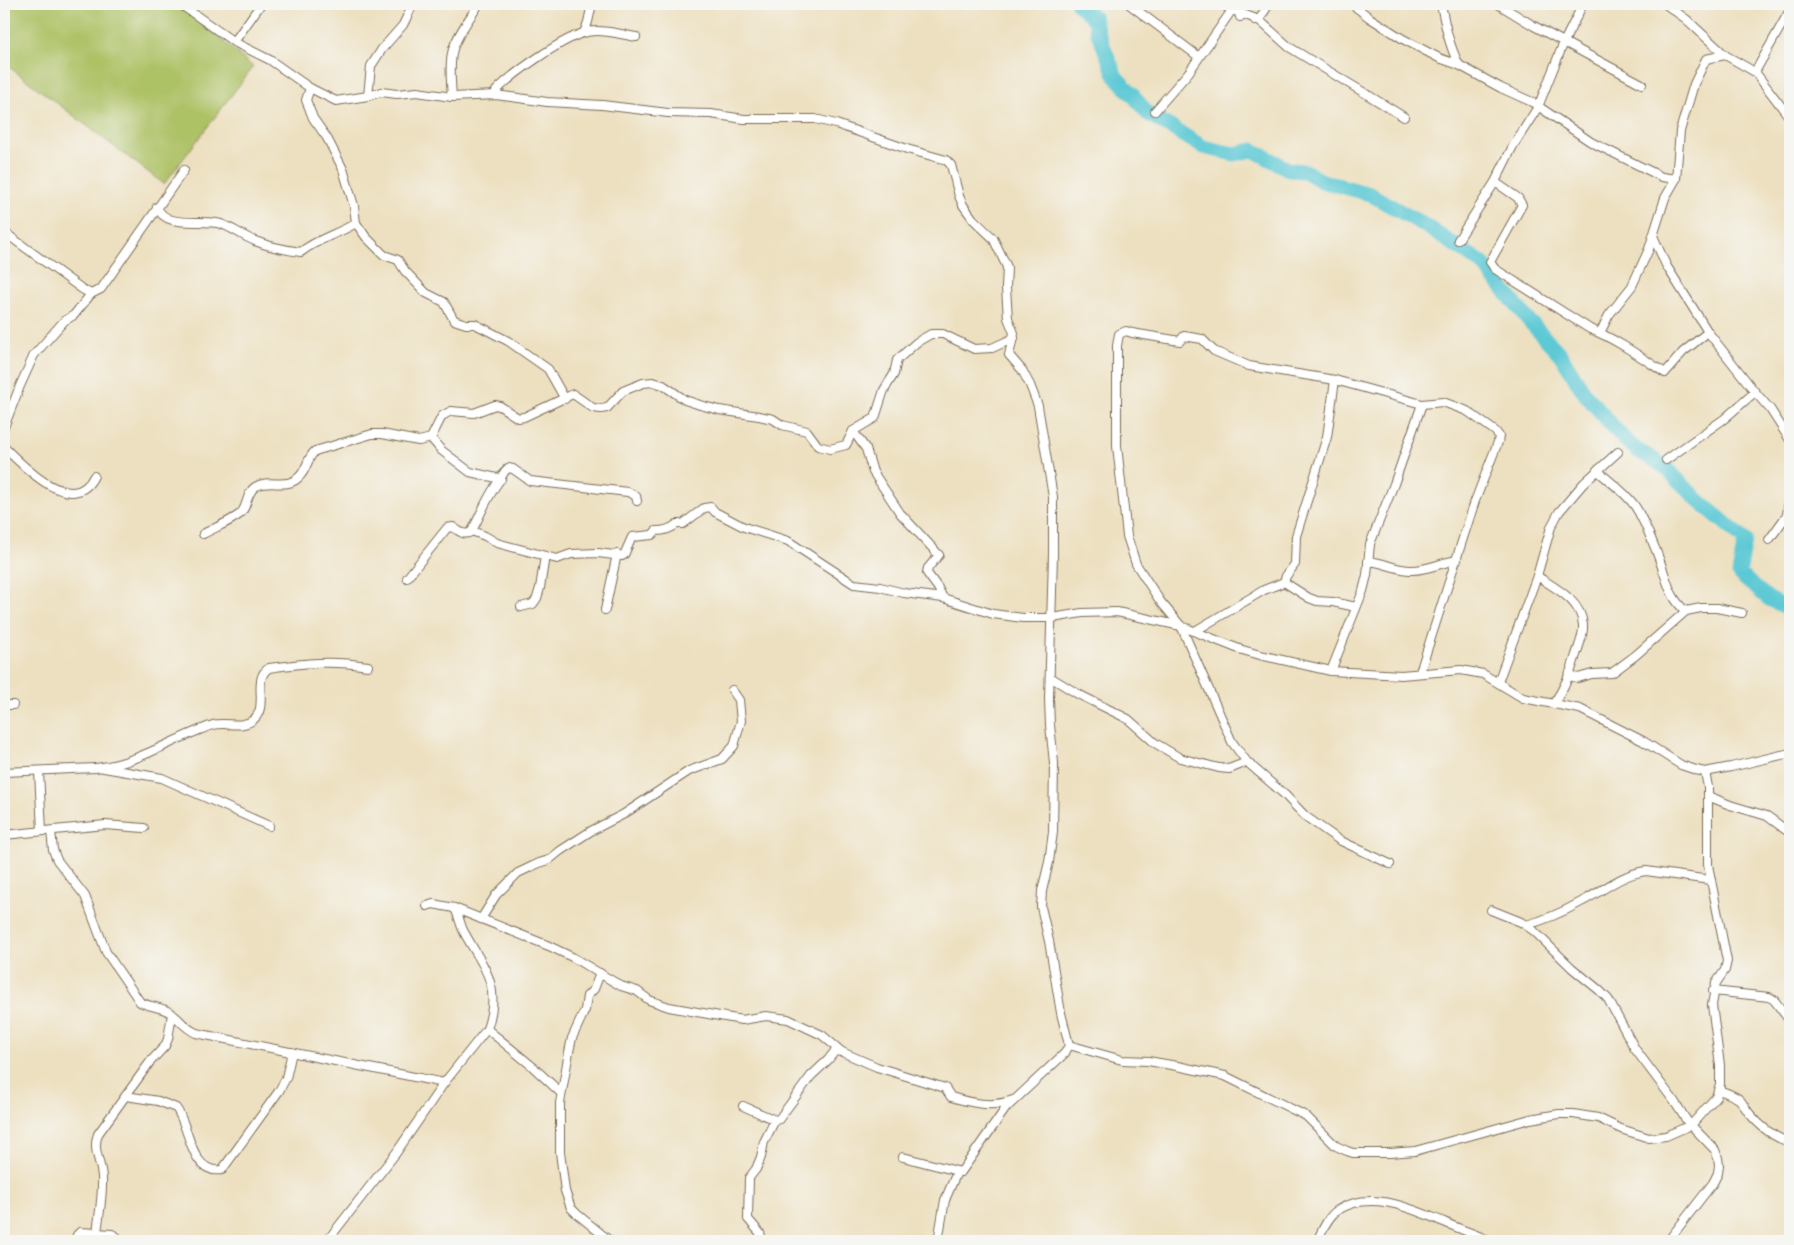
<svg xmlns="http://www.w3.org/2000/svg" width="1794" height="1245" font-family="'Old Standard TT',serif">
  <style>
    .green { fill: #adc165; stroke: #747642 }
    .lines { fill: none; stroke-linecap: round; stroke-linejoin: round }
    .river { stroke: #5dc9d5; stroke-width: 15 }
    .minor-casing { stroke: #796a57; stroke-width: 10 }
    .minor { stroke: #fff; stroke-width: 8 }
  </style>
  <rect width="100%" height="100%" fill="#f6f6f2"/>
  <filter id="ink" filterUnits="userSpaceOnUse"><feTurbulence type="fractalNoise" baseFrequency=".02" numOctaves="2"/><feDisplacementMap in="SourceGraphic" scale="10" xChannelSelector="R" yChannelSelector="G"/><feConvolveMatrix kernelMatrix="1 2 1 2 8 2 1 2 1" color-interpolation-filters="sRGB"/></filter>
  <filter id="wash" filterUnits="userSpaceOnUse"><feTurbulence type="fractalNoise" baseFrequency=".0096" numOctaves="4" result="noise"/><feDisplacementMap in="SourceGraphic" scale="20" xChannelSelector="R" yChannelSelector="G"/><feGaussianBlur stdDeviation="1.12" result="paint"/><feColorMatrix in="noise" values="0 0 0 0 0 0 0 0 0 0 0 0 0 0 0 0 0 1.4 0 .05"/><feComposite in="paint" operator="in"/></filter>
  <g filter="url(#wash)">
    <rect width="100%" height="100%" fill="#ede0c0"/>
    <polygon class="green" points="4,4 180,4 253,67 164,184 4,63"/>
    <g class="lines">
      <polyline class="river" points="1078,4 1094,18 1098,33 1116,77 1133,95 1147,113 1203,147 1234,154 1253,150 1290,170 1305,171 1322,181 1370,194 1424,225 1482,263 1530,322 1560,354 1585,394 1623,438 1637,450 1664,466 1698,500 1745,540 1739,574 1769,599 1790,609"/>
    </g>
  </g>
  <g filter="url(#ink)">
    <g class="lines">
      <defs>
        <g id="minor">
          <polyline points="180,4 234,42 270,60 310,88 336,101 368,96 381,92 397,94 417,92 452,97 496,95 547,102 602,105 668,113 711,114 744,119 815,119 836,124 907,149 946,160 951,165 959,196 963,205 973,219 993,238 1007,267 1006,288 1008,318 1014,333 1009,355 1022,370 1030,385 1038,406 1053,497 1053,555 1049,699 1050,725 1054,763 1053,832 1049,862 1042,891 1041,907 1049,941 1061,1013 1069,1045 1065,1053 1006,1108 961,1172 903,1157"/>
          <polyline points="1129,4 1199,57"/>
          <polyline points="1221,4 1232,10 1259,20 1289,47 1404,117"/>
          <polyline points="1238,4 1240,17"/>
          <polyline points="1352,4 1370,18 1403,39 1439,58 1459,65 1501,88 1532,102 1591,142 1662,177 1676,179"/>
          <path d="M1441,4C1445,25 1449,45 1459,65"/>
          <polyline points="1498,4 1534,26 1642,84"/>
          <polyline points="1665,4 1686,19 1725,55 1755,72 1790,118"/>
          <polyline points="1255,20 1259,20 1269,4"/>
          <polyline points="584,33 588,22 592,4"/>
          <polyline points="234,42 261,4"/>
          <polyline points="1755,72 1790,10"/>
          <polyline points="310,88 306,100 313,118 327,138 343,169 354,206 356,223 366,237 384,255 398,260 405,271 426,293 444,302 454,320 466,324 475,324 508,341 548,369 565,399"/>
          <path d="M496,95V91C513,73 559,41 583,33C599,28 620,34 636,37"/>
          <polyline points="368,96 371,66 382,49 403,25 413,4"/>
          <path d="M452,97C451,82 449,64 453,49C458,33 470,18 479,4"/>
          <polyline points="1155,111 1189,72 1232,10"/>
          <path d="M1495,182L1518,198L1522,205L1490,262L1495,269L1590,329C1616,339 1641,357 1665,373L1683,352L1708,332"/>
          <path d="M157,207C166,230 202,218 221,224C233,228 244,237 255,241C270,247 286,250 301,252C317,239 338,234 356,223"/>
          <polyline points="4,232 82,289 91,294"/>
          <polyline points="1653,236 1666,265 1708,332 1755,392 1770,409 1790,440"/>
          <polyline points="1458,240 1495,182 1513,146 1538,107 1564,42 1583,4"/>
          <polyline points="1600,333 1609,315 1632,286 1649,249 1665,198 1676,179 1680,131 1694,84 1706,59 1725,55"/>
          <polyline points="4,427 20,386 34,355 64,321 74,315 91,294 101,289 184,170"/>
          <polyline points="853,431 866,449 873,472 900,513 939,555 928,568 927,573 938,588 943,598"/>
          <polyline points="431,438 442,416 451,411 474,413 495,405 500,406 518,418 524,417 573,394 593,408 601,409 607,408 623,391 643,383 653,382 663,385 685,400 700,405 719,410 759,416 773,419 782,425 807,431 818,446 830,449 846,445 853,431 875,418 884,390 894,374 897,360 917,342 931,334 943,334 974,349 992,348 1014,338"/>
          <polyline points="431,438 441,450 470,472 501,479"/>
          <path d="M4,447C23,466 73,518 94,476"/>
          <polyline points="1666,460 1724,419 1755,392"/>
          <path d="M1597,470C1611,483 1629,495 1638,511C1647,528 1655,547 1661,564C1667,581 1671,600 1686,611"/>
          <path d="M472,531L485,536L497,543L557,559L571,554L598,553L622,556L624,555L632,537L652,535L656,531C664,531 671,529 677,524H683L704,508L711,507L715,512L744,527L788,541L854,584L880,587L904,593L943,598L993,614L1023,618H1052L1082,613L1117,612L1181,626L1239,649L1260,655L1331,671L1401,675L1461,670L1483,674L1523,698L1580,709L1643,741L1681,765L1696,770L1705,772L1731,767L1790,753"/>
          <path d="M203,534C214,528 230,522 240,514C248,507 246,493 255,487C269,478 287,490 299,477C307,470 307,458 315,451L372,434H382L413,440L419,441L431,438"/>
          <polyline points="1769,540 1787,515 1790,492"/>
          <path d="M1368,561C1383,562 1396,570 1411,570C1426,571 1442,562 1457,560"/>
          <path d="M1537,576C1555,588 1581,600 1583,625C1584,635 1579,645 1576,655C1570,674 1565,687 1554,703"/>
          <path d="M407,578L447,528L453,527C459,531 465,537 472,531C481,514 487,497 499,481C502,477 503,472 508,468L513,469L530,481L628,492L636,496L637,501"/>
          <polyline points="1284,582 1309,598 1317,601 1333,602 1356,607"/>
          <polyline points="521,607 533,604 537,598 540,588 545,556"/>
          <polyline points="605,610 617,554"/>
          <polyline points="1195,631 1264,590 1284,582 1286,576 1295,564 1296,536 1327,437 1335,380"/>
          <polyline points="1331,671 1363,591 1367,575 1370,544 1394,484 1422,404"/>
          <polyline points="1570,676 1578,678 1592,674 1612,673 1636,655 1686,611 1701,608 1717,608 1742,613"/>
          <polyline points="1050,677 1078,694 1128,719 1155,743 1180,758 1219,768 1229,769 1247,762"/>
          <polyline points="1498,682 1537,576 1551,527 1559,512 1583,484 1618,452"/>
          <polyline points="4,705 13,705"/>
          <polyline points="104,768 162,778 269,826"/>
          <polyline points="39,771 42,831"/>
          <path d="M4,772C27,771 49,770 72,769C82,768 93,769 103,767C142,761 176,737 213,725C225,721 242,729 253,720C270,706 251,679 269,668C306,663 330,660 368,666"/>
          <polyline points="1708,796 1730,805 1767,816 1790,833"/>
          <path d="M51,831L53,850L57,860L85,896L106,952L140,1002C150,1007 162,1007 171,1013C181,1020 183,1027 196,1033L444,1083"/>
          <polyline points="4,835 105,825 144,828"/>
          <polyline points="1390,864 1339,840 1305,816 1285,795 1247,762 1232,742 1181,626 1160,601 1136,564 1127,536 1117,446 1117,346 1119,334 1126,331 1132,333 1180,341 1184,336 1202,339 1214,351 1249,366 1335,380 1422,404 1443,402 1467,411 1495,431 1499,436 1498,442 1475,501 1420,672"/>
          <path d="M427,906L433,904L454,908L549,946L572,957L621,986L637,991L649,1000L669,1007L742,1020L766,1016L788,1019L822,1035L842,1052L877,1067L945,1088L951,1097C971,1103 992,1108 1013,1100"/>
          <polyline points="1491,910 1521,922 1534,931 1572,968 1599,990 1608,999 1635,1049 1674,1101 1687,1121 1715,1150 1718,1158 1719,1165 1718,1173 1713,1183 1668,1241"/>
          <polyline points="481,919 496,895 518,873 539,863 549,860 560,851 591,831 624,814 689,771 722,759 734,746 741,721 739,700 732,690"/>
          <path d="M1526,925C1546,920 1565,911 1583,901C1604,890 1622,874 1646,871L1710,880"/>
          <polyline points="600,973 594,989 587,996 585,1010 572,1038 569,1052 560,1103 560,1152 565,1191 571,1208 577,1214 610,1241"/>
          <polyline points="1713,991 1769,997 1774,1000 1790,1021"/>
          <polyline points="487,1029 532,1066 561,1093"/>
          <polyline points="1069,1045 1122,1060 1148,1061 1177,1066 1225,1076 1306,1116 1336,1146 1347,1151 1353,1153 1390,1153 1415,1151 1530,1119 1559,1114 1573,1114 1598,1118 1621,1129 1649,1138 1666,1136 1691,1125 1716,1097 1720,1084 1720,1065 1712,1005 1716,983 1725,970 1727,961 1708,865 1708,787 1705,772"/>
          <path d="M1719,1090C1726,1093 1734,1095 1740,1100C1743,1104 1746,1109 1749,1113C1760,1126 1774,1138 1790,1142"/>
          <path d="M126,1096L158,1101L176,1108C190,1126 190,1175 222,1170L279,1091L286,1078L292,1052"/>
          <polyline points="743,1106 775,1120 779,1119 811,1076 828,1060 835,1051 842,1052"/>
          <path d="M97,1233C99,1215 103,1196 102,1177C101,1161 92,1150 98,1134L150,1062L165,1046L168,1039L172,1014"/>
          <polyline points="76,1241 77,1235 80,1232 112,1234 117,1237 117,1241"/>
          <path d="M327,1241L396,1153L444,1083L487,1029C502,984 484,969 464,932C460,925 459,914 454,908"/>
          <polyline points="762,1241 760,1233 748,1219 749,1178 756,1169 761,1157 764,1142 775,1120"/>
          <polyline points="938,1241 945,1200 957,1172"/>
          <path d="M1317,1241C1322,1231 1328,1216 1338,1210C1371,1189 1412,1209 1444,1222C1459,1229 1475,1234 1490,1241"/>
        </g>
      </defs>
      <use href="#minor" class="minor-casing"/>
      <use href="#minor" class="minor"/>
    </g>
  </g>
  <rect width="1794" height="1245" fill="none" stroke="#f6f6f2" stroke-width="20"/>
</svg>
